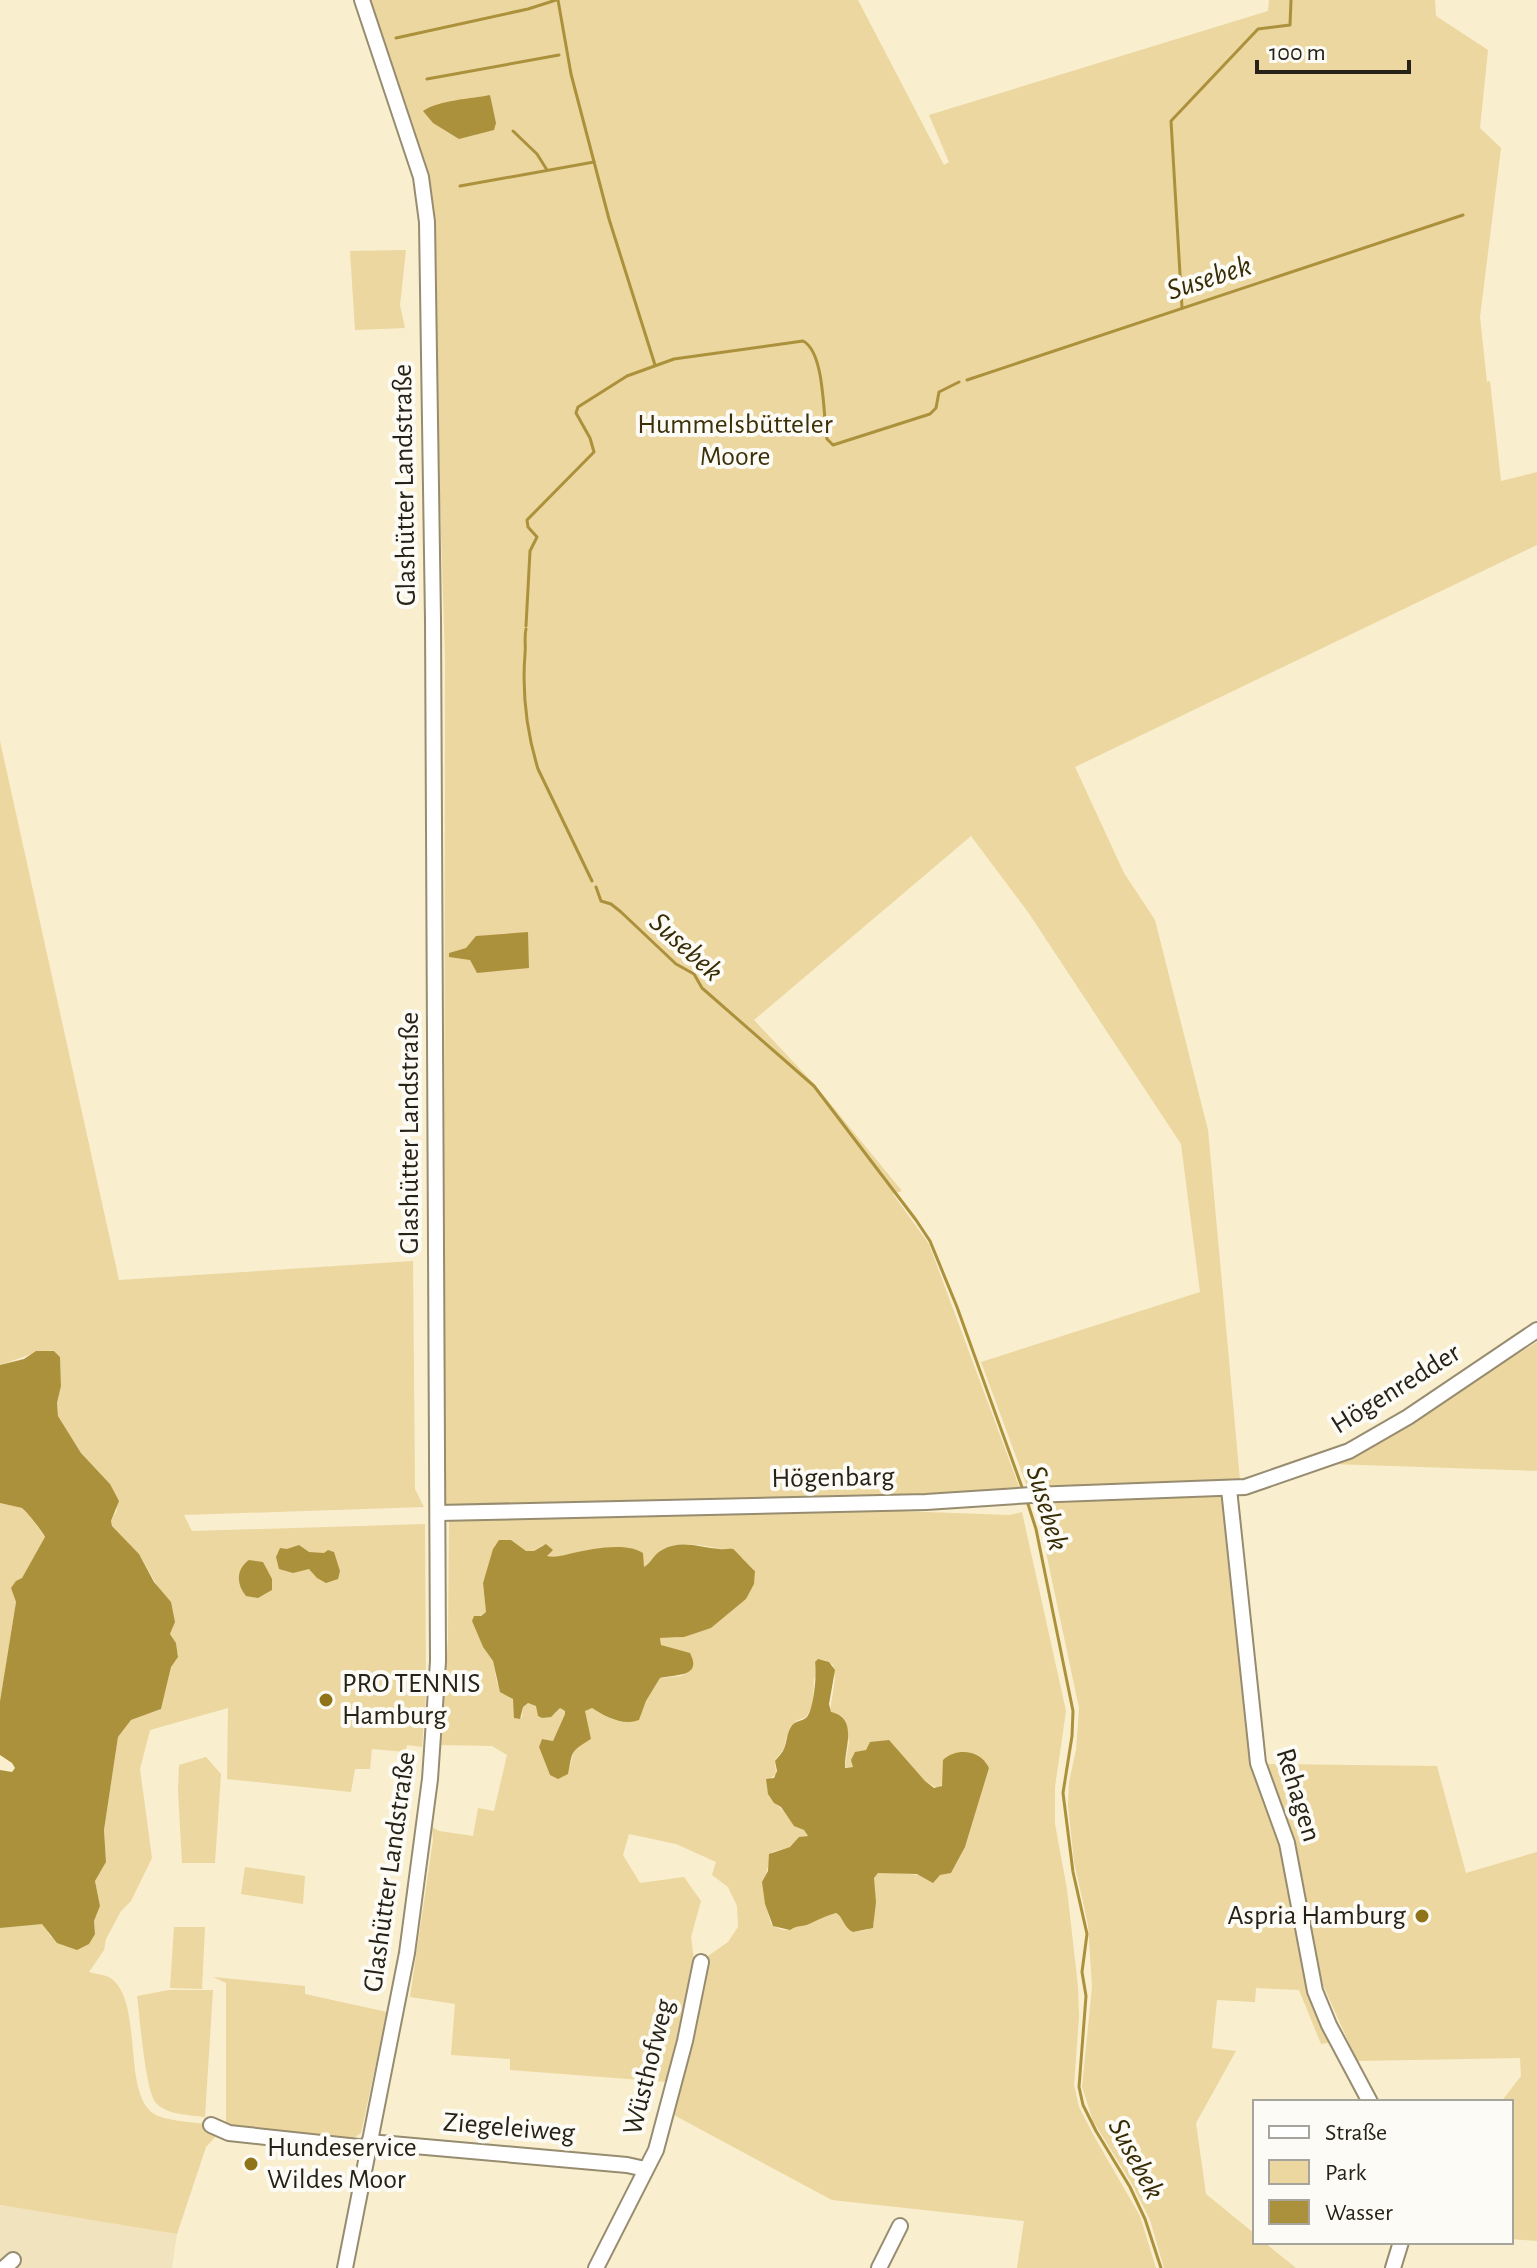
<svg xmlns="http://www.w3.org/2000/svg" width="1537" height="2268" font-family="'Alegreya Sans',sans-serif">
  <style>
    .built { fill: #f1e3bd }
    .green { fill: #ebd79f; fill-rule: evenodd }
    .water { fill: #ac913c }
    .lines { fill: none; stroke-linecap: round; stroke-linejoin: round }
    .stream { stroke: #ac913c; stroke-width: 3 }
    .minor-casing { stroke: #978c6f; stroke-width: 18 }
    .minor { stroke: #fff; stroke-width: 14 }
    .poi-dot { fill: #8f7419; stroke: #fdfbf5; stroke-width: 3 }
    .labels { text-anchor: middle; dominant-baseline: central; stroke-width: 8; stroke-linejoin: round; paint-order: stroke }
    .park-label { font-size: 28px; fill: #3c300b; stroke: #fdfbf5 }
    .street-label { font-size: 28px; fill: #272217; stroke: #fdfbf5 }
    .poi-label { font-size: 28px; fill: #272217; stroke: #fdfbf5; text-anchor: start }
    .water-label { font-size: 30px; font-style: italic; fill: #372c06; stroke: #fdfbf5 }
  </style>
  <rect width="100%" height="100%" fill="#f9eece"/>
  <polygon class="built" points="0,2205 177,2234 172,2268 0,2268"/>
  <g class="green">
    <polygon points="366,0 858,0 944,165 949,162 929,115 1268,11 1269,0 1435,0 1436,16 1488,50 1480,128 1501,148 1480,317 1487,382 1490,381 1501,481 1537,472 1537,545 1075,767 1124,873 1155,920 1208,1130 1240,1480 1028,1489 981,1362 1200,1292 1181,1144 1028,912 971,836 754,1020 815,1085 902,1191 893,1194 929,1244 1020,1489 925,1497 444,1504 445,659 430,182"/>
    <polygon points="406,250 400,305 405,328 355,330 350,251"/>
    <path d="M0,741L119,1280L413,1261L415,1489L424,1507L184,1515L192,1531L425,1524L426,1693L422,1747L407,1745L406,1752L372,1749L370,1769H355L351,1792L227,1779L228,1708L150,1730L140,1769L152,1858L131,1901L121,1911L106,1939L104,1950L89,1972C96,1974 107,1975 112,1979C145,2007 120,2100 158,2116C174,2122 196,2122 213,2125L215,2137L206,2147L177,2234L0,2205V1928L38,1923L43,1924L51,1937L95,1934L94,1921L100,1906L95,1881L106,1862L104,1830L118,1737L131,1720L161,1709L171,1666L178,1657L176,1643L170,1634L173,1627L158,1587L139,1554L112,1526L111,1521L117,1510L110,1484L81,1453L58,1416L57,1403L61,1386L60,1357L54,1351C37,1349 18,1360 0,1365Z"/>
    <polygon points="1537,1342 1537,1471 1332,1464 1344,1460"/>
    <polygon points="1226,1493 1253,1762 1283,1842 1333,2042 1321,2044 1299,1990 1256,1988 1255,2002 1217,2000 1212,2048 1236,2051 1196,2123 1206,2194 1255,2234 1255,2242 1264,2242 1296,2268 1164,2268 1150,2220 1132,2184 1093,2121 1082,2087 1092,1987 1088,1925 1074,1862 1068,1805 1069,1782 1076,1750 1079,1708 1035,1500"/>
    <path d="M0,1503L22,1508C27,1513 43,1532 45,1538L22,1578L11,1588L16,1602L0,1701Z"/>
    <path d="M870,1510L1010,1515L1022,1512L1066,1711L1055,1787V1824L1067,1889L1078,1987L1079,2017L1074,2085L1079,2107L1094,2136L1140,2216L1156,2268H1017L1024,2221L832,2200L672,2114L707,1968L708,1956L728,1942L738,1927L737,1906L728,1887L712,1875L716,1862L676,1844L629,1834L623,1855L640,1883L684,1877L701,1901L691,1937L694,1961L667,2082L510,2070V2059L451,2055L455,2004L410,1997L433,1840L432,1827L439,1831L473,1836L478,1808L494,1811L507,1755L492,1746L441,1745L448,1639L449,1521ZM511,1540L525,1551H534L543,1545L549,1549L547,1556L553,1558L598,1550L642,1564L644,1567C651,1562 655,1554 663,1550C686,1538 711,1549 734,1550L747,1567L746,1599L711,1628L676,1638H660L661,1645L692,1656L691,1670L681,1676L660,1678L646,1701L639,1720C622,1724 606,1718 592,1708L586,1709L584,1713L591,1739L575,1747L570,1766L550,1775L539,1747L542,1739L553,1741L565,1714V1711L560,1708L555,1714L542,1718L538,1716L537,1706L528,1703L523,1707L522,1717L516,1719L513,1699L497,1683L493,1661L483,1647L472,1621L486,1612L483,1583L495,1545ZM825,1660L833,1665L835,1679L830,1711L843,1717L849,1742L845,1767H853L866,1750L910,1765L925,1781L938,1789L944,1782L943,1760L955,1753L986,1762L989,1768L965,1847L951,1873C925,1879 904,1871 878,1873L874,1878V1924L867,1930L853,1932L836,1913C824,1916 791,1931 784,1930C780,1930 775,1926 771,1924C761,1891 763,1884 772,1852L790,1847L801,1837L808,1836L804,1830C788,1824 788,1812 774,1803L770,1779L776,1774L775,1760L784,1749L786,1738L796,1721L806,1717L813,1705L814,1679Z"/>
    <polygon points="206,1757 221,1774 215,1863 182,1863 178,1790 179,1765"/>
    <polygon points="1268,1764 1437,1766 1466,1873 1537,1852 1537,2241 1511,2239 1511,2102 1501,2102 1521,2076 1520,2058 1357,2061 1323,1985 1290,1834 1275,1795"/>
    <polygon points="245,1867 305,1876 303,1904 241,1894"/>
    <polygon points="174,1927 205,1927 202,1989 170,1988"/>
    <polygon points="213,1977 305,1986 305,1994 387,2012 361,2133 351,2140 229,2127 226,2125 226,1983"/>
    <path d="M169,1990H213L205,2117C190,2115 167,2115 156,2103C145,2090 140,2017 137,1996Z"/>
  </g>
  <g class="water">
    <path d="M490,95L496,123L494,130L459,139L433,123L423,111C439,100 470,99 490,95Z"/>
    <polygon points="528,932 529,968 477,973 470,960 449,957 449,953 466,948 476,936"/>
    <path d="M36,1351H54L60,1357L61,1386L57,1403L58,1416L81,1453L110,1484L119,1501L111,1521L112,1526L139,1554L154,1582L171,1602L175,1622L170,1634L176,1643L178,1657L171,1667L161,1709L131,1720L118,1737L104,1830L106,1862L95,1881L100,1906L94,1921L95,1934L89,1944L77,1950L57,1943L42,1924L0,1928V1770L12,1772L15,1768L12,1763L0,1755V1701L16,1602L11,1588L16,1581L22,1578L45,1537C43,1532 27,1512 22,1508L0,1503V1365L24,1359Z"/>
    <path d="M499,1540H511L526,1551H534L546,1544L553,1550L547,1556C556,1558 564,1555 573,1553C593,1549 625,1542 643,1553L644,1567C651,1563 654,1554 662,1550C682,1539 700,1548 720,1549C724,1550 729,1548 733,1549C735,1550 750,1567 755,1571L754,1584L746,1599L711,1628L684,1637L660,1638L661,1645L690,1653C703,1678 674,1674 660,1678L646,1701L639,1720C624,1726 605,1717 592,1708L585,1711L591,1739C570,1752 573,1750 568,1774L558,1779L550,1775L539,1747L542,1739L553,1741L565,1714V1711L560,1708L551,1717L542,1718L538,1716L536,1706L528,1703L523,1707L520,1719L514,1718L513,1699L500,1692L493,1661L483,1647L472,1621L474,1616H481L486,1612L483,1583L493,1549Z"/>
    <polygon points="299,1545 309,1552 324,1553 328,1550 334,1552 340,1571 338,1579 326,1583 317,1578 309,1569 293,1573 279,1569 276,1557 280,1548 287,1549"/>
    <path d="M249,1560L263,1562L272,1579V1590L258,1598L246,1596C236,1584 236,1569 249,1560Z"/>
    <path d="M818,1659L829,1662L835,1670L829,1704L831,1712C859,1718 844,1749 845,1768L853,1767L851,1760L855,1752L866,1750L870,1742L889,1740L925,1781L934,1788L942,1786L943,1760C957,1747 981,1750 989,1768L965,1847L951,1873L940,1875L933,1883L917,1874L878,1873L874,1878L876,1902L873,1928L853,1932C844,1928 843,1917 836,1913C825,1916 818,1920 809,1924C802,1927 797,1925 790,1930L773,1926L765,1904L762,1882L768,1871L769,1854L790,1847L799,1837L808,1836L804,1830L794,1826L781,1807L774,1803L768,1794L766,1779L774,1778L777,1771L775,1761C778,1757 781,1754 783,1751C787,1744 786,1735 791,1727C795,1720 802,1722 807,1717C814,1708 817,1674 815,1662Z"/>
  </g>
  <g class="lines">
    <g class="stream">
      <polyline points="558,0 571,74 609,219 655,365"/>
      <polyline points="396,38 528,9 556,0"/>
      <polyline points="427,79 559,55"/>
      <polyline points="513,131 537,154 547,170"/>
      <polyline points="460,186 594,162"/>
      <polyline points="1182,308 1171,121 1258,29 1290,25 1291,0"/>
      <polyline points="967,380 1463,215"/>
      <path d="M526,626L530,551L537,537L528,527L527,520L594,452L590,438L576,413L578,407L627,376L674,359L803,341C825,352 823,416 827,439L833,445L930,414L936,408L939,392L959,382"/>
      <path d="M526,629C524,637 526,645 525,654C522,692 527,733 538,769L592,881"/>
      <polyline points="596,887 601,901 611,904 621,912 676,964 694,974 702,988 814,1086 916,1220 930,1241 957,1307 1023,1490"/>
      <polyline points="1027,1501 1036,1529 1073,1711 1072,1736 1063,1793 1073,1872 1087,1934 1082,1972 1086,1996 1079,2087 1083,2105 1096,2131 1130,2187 1145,2219 1161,2268"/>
    </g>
    <defs>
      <g id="minor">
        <polyline points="1229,1489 1258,1763 1287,1843 1315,1991 1329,2025 1370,2102"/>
        <polyline points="438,1513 926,1502 1032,1495 1245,1487 1349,1451 1408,1417 1537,1330"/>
        <polyline points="211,2125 229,2133 368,2148"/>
        <polyline points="369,2142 627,2165 645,2169"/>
        <polyline points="4,2268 13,2260"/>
        <polyline points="345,2268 407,1953 430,1779 438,1661 433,620 427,222 421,177 362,0"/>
        <polyline points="596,2268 656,2150 685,2041 701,1962"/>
        <polyline points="879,2268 900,2226"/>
        <polyline points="1393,2268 1401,2242"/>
      </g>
    </defs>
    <use href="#minor" class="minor-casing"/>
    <use href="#minor" class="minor"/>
  </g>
  <g class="poi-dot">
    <circle cx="326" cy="1700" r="8"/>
    <circle cx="1422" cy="1916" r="8"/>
    <circle cx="251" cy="2164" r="8"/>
  </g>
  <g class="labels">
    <g class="park-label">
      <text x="735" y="425">Hummelsbütteler<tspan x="735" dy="32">Moore</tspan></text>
    </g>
    <g class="street-label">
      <text transform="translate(405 485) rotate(-91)">Glashütter Landstraße</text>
      <text transform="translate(410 1133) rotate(-90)">Glashütter Landstraße</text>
      <text transform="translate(1396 1389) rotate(-32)">Högenredder</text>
      <text transform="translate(833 1478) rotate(-1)">Högenbarg</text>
      <text transform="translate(1298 1795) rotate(73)">Rehagen</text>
      <text transform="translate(390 1872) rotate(-82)">Glashütter Landstraße</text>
      <text transform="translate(649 2067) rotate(-76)">Wüsthofweg</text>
      <text transform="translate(509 2128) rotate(5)">Ziegeleiweg</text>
    </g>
    <g class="poi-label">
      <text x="342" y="1684">PRO TENNIS<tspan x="342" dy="32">Hamburg</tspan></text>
      <text x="1406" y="1916" text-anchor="end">Aspria Hamburg</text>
      <text x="267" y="2148">Hundeservice<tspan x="267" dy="32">Wildes Moor</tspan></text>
    </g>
    <g class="water-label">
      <text transform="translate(1209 278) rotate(-18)">Susebek</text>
      <text transform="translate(686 947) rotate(42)">Susebek</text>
      <text transform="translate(1047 1508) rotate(74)">Susebek</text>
      <text transform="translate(1136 2159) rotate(62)">Susebek</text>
    </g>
  </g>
  <rect x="1253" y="2100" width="260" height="144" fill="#fdfbf5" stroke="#a7a49c" stroke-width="2"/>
  <rect x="1269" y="2126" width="40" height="12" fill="#ffffff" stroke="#a7a49c" stroke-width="2"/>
  <text x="1325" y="2140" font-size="24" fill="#272217">Straße</text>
  <rect x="1269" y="2160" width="40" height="24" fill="#ebd79f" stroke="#a7a49c" stroke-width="2"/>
  <text x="1325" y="2180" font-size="24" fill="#272217">Park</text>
  <rect x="1269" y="2200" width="40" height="24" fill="#ac913c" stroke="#a7a49c" stroke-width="2"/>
  <text x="1325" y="2220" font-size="24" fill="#272217">Wasser</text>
  <path d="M1257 60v12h152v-12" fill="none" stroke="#272217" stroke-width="4"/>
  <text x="1269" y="60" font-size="24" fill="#272217" stroke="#fdfbf5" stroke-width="6" paint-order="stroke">100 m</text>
</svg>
